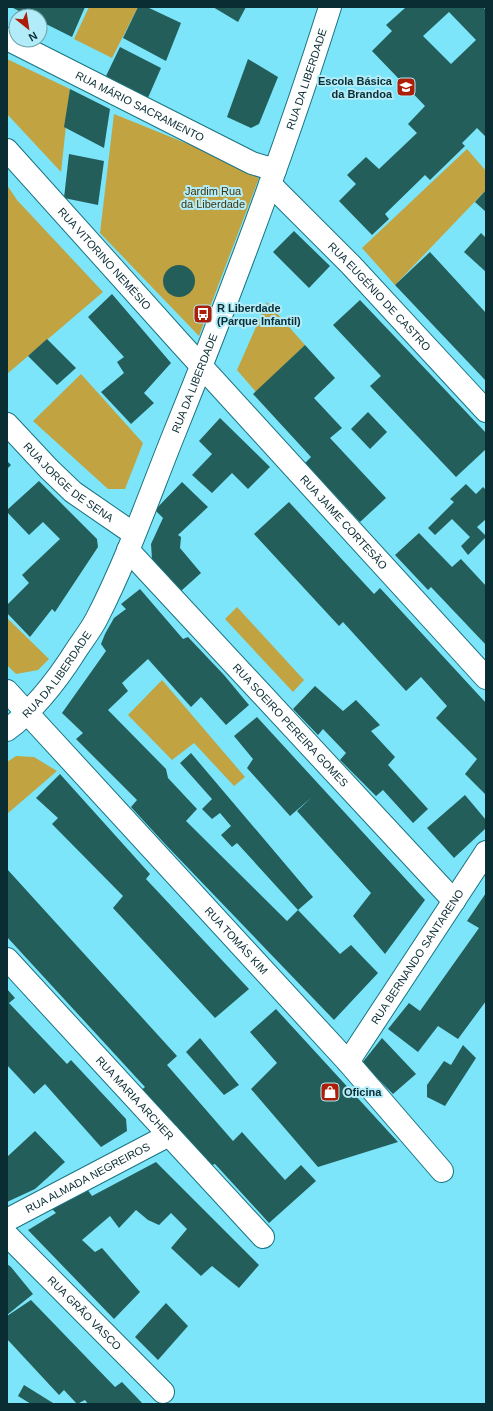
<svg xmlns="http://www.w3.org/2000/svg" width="493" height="1411" font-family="Helvetica,sans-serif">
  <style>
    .green { fill: #c2a341 }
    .building { fill: #235e5b; fill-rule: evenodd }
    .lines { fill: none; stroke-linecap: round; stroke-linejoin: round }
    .minor-casing { stroke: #1b7381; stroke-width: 24 }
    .minor { stroke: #fff; stroke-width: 22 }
    .labels { text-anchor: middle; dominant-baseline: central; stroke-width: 4; stroke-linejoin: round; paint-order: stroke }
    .street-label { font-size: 11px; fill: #0a2d33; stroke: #b2ecf8 }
    .poi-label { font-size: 11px; font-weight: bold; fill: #0a2d33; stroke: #b2ecf8; text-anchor: start }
    .park-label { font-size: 11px; fill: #413409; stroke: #b2ecf8 }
  </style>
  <rect width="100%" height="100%" fill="#7ce5f9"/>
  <g class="green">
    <polygon points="89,7 138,7 112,58 74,39"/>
    <polygon points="7,59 70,89 61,172 7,114"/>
    <polygon points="114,114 193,146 259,178 199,336 100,233"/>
    <polygon points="467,149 486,171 486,190 395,285 362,248"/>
    <polygon points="7,185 17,200 103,292 7,374"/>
    <polygon points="267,302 305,345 256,392 237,370"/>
    <polygon points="81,374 143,443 125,489 108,489 33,421"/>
    <polygon points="237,607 304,680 293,692 225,619"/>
    <polygon points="7,618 49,659 38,670 16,674 7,665"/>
    <polygon points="162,680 245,777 234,786 194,743 172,760 128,715"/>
    <polygon points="16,756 34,757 57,771 7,814 7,762"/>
  </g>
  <g class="building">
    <polygon points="11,7 85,7 72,37 40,21 40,16 29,16"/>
    <polygon points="138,7 147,7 181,23 166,61 123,38"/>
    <polygon points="213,7 246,7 238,22"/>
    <path d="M404,7H483L486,10V137L477,128L462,143L465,146L430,180L425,175L385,214L389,219L372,235L339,201L356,184L347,175L366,157L379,169L417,133L408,124L425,106L372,51L392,31L386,25L405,8ZM449,12L476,40L451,64L423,36Z"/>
    <polygon points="120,47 161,68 147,100 106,76"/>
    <polygon points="248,59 278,77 259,124 251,128 227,117"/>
    <polygon points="70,89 110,109 104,148 64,127"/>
    <polygon points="69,154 104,161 98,205 64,198"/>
    <polygon points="486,190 486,212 475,202"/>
    <polygon points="294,231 330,266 309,288 273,252"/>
    <polygon points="481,233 486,238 486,272 464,252"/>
    <polygon points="430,252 486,313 486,381 395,285"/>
    <circle cx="179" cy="281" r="16"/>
    <polygon points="112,294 171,363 144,393 154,403 131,424 101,392 124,373 117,362 124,357 88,317"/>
    <polygon points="360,300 486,433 486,449 456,477 370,386 381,376 333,325"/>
    <polygon points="47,339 76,368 57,385 28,356"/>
    <polygon points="305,345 335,378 314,398 342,428 330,438 386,498 360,522 305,463 311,457 253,394"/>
    <polygon points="368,412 387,432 370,449 351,429"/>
    <polygon points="220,418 270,467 248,489 232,473 212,493 192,475 212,454 199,441"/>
    <polygon points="7,461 11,465 7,469"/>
    <polygon points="39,481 97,539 98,547 55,612 52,609 30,637 7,613 7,605 29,583 22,575 60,539 43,522 29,535 7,512 7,510"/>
    <polygon points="182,482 208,507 178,535 181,537 180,548 201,573 181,591 152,559 151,544 163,518 155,510"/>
    <polygon points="466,484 476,494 483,487 486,490 486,519 477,527 486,536 486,537 468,555 461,546 470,537 452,519 435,535 428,528 454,502 450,499"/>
    <polygon points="289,502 374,594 380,588 486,703 486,795 465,774 477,759 436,718 447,706 421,677 406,691 343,622 339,626 254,534"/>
    <polygon points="419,533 452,567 461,559 486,586 486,645 431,587 428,590 395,555"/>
    <polygon points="140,589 183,639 188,637 224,675 249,705 226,725 201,697 191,707 148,659 122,683 128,691 108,710 166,769 168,778 197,809 186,821 287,921 298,910 237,843 232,847 221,835 231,826 220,813 212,819 202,809 212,799 180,763 191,753 313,897 298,910 340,954 351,945 378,973 334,1020 165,844 131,807 137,800 76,739 83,733 62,713 106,651 101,644 105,634 114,618 126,609 121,604"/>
    <polygon points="315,686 343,711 356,700 380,725 371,731 395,757 388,765 428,809 413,823 383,790 376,796 340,760 346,753 323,729 318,735 293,709"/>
    <polygon points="257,717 425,900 385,954 353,916 371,893 297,811 312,797 290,816 247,768 253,759 234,736"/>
    <polygon points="60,774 150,874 146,879 249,989 215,1018 113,908 123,896 52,824 58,818 36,798"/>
    <polygon points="465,795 486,820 486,828 454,858 427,828"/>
    <polygon points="7,869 177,1056 167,1065 233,1141 242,1132 285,1180 301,1165 316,1181 269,1223 215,1164 209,1166 140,1091 145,1087 7,937"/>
    <polygon points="486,893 486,1001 458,1039 438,1026 418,1052 388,1029 409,1003 420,1011 479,928 467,921"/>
    <polygon points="7,989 15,998 9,1003 67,1064 71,1060 126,1119 127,1131 101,1147 45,1084 34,1094 7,1065"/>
    <polygon points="276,1009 398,1142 318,1167 251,1089 277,1063 250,1032"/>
    <polygon points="200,1038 239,1085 224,1095 186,1052"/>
    <polygon points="382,1038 416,1074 393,1094 362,1063"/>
    <polygon points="463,1045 476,1058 445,1106 427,1097 427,1085 444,1061 451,1065"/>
    <polygon points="35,1131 65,1162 35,1189 7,1202 7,1157"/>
    <polygon points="156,1162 259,1265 239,1288 212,1266 201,1276 171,1248 187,1229 171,1213 159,1225 148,1220 136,1210 119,1228 110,1216 82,1240 95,1252 102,1248 140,1292 114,1319 28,1230 56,1213 50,1207 87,1189 92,1196"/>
    <polygon points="7,1264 11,1267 33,1294 7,1315"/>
    <polygon points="31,1300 115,1387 122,1382 143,1404 88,1404 85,1400 77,1404 64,1390 59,1395 7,1339 7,1316"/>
    <polygon points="166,1303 188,1326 158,1360 135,1337"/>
    <polygon points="24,1385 53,1403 52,1404 31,1404 18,1396"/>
  </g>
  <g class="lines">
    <defs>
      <g id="minor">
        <path id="s1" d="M7,39L252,163L275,170"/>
        <path id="s2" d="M7,150L183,346L486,678"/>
        <path id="s3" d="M270,184L351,265L486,411"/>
        <path id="s4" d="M7,424L49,469L73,492L134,534"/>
        <path id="s5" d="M128,550L454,901"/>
        <path id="s6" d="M7,691L348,1062L442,1171"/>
        <path id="s7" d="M7,730C35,709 56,682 75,652C82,641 91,630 97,618C128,558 150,493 176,429C232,291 285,150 330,7"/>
        <path id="s8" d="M7,959L263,1237"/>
        <path id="s9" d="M348,1062L486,852"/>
        <path id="s10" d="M7,1220L169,1135"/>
        <path id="s11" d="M7,1235L163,1392"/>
      </g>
    </defs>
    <use href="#minor" class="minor-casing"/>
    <use href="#minor" class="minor"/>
  </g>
  <defs>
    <symbol id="school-square" viewBox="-11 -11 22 22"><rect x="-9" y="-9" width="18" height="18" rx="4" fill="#ad1e09" stroke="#b2ecf8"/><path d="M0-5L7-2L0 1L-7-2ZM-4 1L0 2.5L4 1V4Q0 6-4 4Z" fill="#fff"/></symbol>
    <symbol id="bus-square" viewBox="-11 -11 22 22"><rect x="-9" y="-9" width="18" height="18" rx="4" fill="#ad1e09" stroke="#b2ecf8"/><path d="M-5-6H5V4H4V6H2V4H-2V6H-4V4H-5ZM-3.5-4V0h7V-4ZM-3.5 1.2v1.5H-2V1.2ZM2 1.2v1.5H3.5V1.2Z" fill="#fff"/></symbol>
    <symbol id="shop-square" viewBox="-11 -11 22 22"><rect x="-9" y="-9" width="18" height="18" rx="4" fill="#ad1e09" stroke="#b2ecf8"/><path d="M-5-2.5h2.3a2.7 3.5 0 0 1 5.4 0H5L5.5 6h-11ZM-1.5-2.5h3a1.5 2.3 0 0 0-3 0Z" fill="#fff"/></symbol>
  </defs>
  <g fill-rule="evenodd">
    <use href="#school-square" x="395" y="76" width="22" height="22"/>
    <use href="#bus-square" x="192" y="303" width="22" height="22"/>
    <use href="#shop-square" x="319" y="1081" width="22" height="22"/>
  </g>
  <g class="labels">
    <g class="street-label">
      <text stroke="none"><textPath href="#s7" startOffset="723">RUA DA LIBERDADE</textPath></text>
      <text stroke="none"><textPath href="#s1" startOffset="149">RUA MÁRIO SACRAMENTO</textPath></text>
      <text stroke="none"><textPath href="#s2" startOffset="146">RUA VITORINO NEMÉSIO</textPath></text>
      <text stroke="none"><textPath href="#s3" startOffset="157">RUA EUGÉNIO DE CASTRO</textPath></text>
      <text stroke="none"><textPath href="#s7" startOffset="399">RUA DA LIBERDADE</textPath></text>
      <text stroke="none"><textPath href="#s4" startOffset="85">RUA JORGE DE SENA</textPath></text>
      <text stroke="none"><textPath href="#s2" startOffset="502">RUA JAIME CORTESÃO</textPath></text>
      <text stroke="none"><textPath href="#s7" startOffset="75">RUA DA LIBERDADE</textPath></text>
      <text stroke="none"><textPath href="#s5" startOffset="239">RUA SOEIRO PEREIRA GOMES</textPath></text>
      <text stroke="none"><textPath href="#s6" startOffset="339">RUA TOMÁS KIM</textPath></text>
      <text stroke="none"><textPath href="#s9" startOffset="126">RUA BERNANDO SANTARENO</textPath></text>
      <text stroke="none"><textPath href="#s8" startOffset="189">RUA MARIA ARCHER</textPath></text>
      <text stroke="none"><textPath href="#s10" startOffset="91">RUA ALMADA NEGREIROS</textPath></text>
      <text stroke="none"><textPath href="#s11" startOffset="110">RUA GRÃO VASCO</textPath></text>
    </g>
    <g class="poi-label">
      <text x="392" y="81" text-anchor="end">Escola Básica<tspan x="392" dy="13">da Brandoa</tspan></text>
      <text x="217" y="308">R Liberdade<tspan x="217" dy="13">(Parque Infantil)</tspan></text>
      <text x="344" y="1092">Oficina</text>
    </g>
    <g class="park-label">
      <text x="213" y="191">Jardim Rua<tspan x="213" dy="13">da Liberdade</tspan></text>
    </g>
  </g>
  <rect width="493" height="1411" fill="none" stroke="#0a2d33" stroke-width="16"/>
  <g transform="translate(28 28) rotate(150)"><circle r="19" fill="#b2ecf8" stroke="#6fa0a9"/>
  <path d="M0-3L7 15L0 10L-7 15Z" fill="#ad1e09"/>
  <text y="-6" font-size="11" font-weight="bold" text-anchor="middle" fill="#0a2d33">N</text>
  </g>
</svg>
